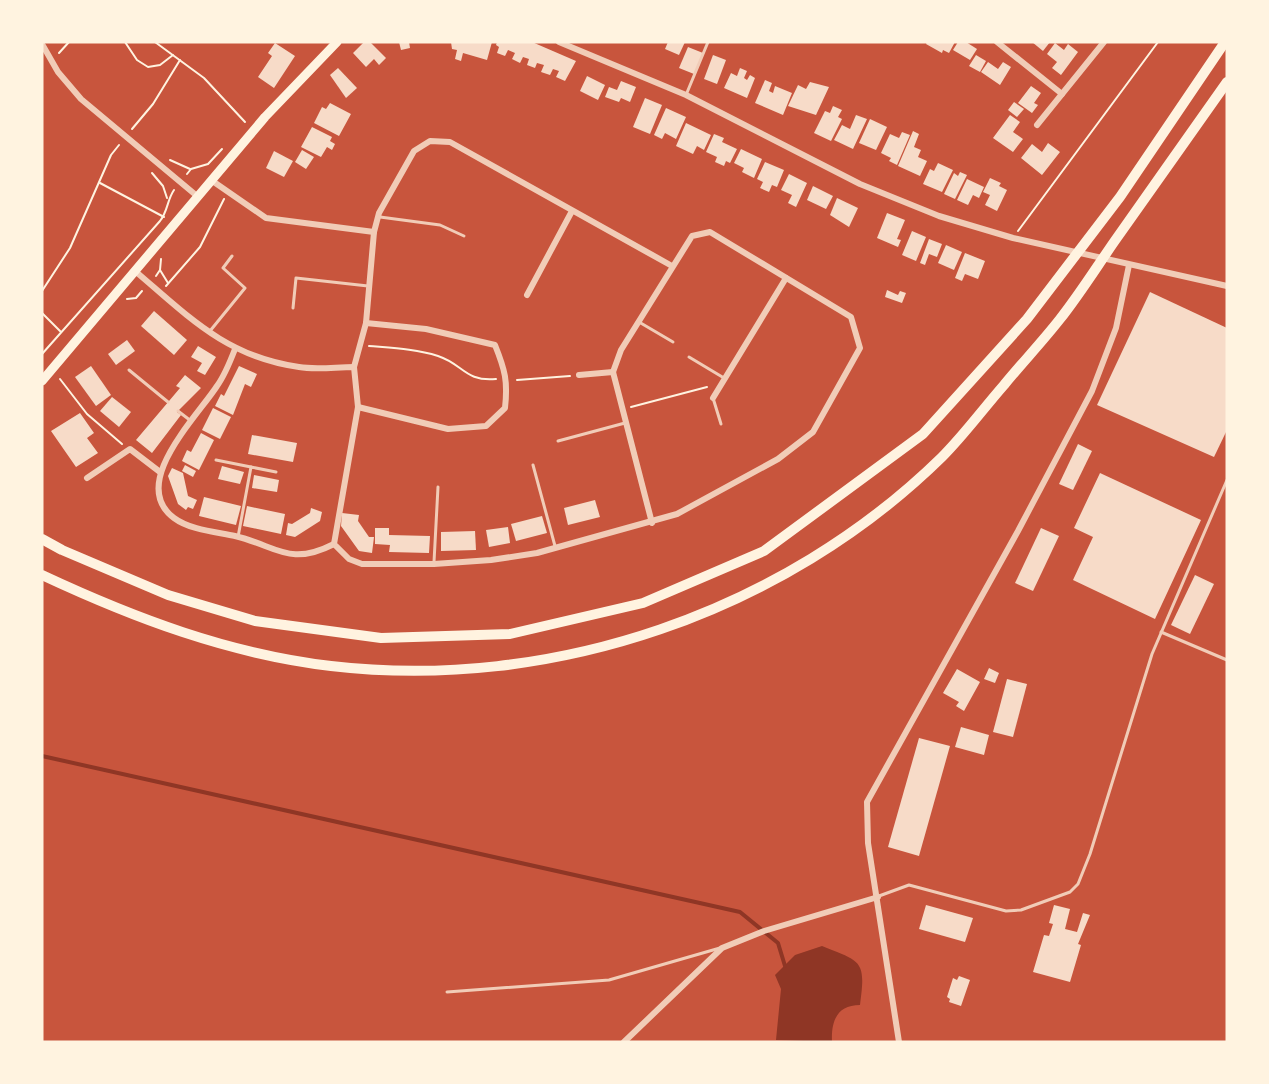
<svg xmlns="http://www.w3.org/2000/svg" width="1269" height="1084" font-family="'DejaVu Sans',sans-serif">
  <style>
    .water { fill: #8f3625 }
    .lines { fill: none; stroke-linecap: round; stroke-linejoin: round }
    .stream { stroke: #8f3625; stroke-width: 4 }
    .building { fill: #f7dbc8 }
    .path { stroke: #fff3e0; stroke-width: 2 }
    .service { stroke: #f1ccb7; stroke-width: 3 }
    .minor { stroke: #f1ccb7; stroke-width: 6 }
    .secondary { stroke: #fff3e0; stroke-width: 9 }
    .primary { stroke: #fff3e0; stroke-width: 10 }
  </style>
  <rect width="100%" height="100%" fill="#c8553d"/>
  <path class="water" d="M822,946C862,962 866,960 860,1005C837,1005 831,1021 832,1042L776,1040L781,989L775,975L795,955Z"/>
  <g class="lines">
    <polyline class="stream" points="42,756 740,912 778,943 785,966"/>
  </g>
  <g class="building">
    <polygon points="364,42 370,42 386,58 379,65 374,59 366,67 353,53"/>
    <polygon points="399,42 409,42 410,48 401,50"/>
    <polygon points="451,42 492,42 487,60 463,53 461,61 455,59 457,50 452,49"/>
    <polygon points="497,42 532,42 576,61 565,81 556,77 559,71 553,69 550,75 541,72 544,65 537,63 535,68 527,65 529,59 523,57 520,63 512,59 515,53 508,50 505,56 497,53 499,47 496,45"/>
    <polygon points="668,42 685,42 679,55 665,49"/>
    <polygon points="927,42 955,42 949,53 943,50 942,53 926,44"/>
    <polygon points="958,42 966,42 977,49 970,60 953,50"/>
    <polygon points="1032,42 1050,42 1043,51"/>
    <polygon points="275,43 295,56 274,88 258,77 272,56 268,53"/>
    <polygon points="1055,43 1064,50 1068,44 1078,52 1061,75 1052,68 1057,62 1047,54"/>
    <polygon points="688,47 703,53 694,74 679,68"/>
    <polygon points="713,55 726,60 717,84 704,79"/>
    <polygon points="976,55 986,61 980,72 969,66"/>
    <polygon points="988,62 998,69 1003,62 1011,67 1000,85 981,72"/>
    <polygon points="338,68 357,88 346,98 330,75"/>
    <polygon points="740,68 747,71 744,78 747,80 750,75 755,78 747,98 724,88 731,73 737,76"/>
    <polygon points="587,76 605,85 598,100 580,91"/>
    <polygon points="765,80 772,83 769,91 773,93 775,86 792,93 783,115 755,103"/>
    <polygon points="621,81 636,87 630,102 621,98 619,102 605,97 609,87 617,90"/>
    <polygon points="810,82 829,87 816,115 788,106 798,85 806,89"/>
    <polygon points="1031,86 1041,93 1034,103 1038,105 1032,113 1018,103"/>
    <polygon points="645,98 662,105 650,134 633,127"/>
    <polygon points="1014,102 1024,109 1017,117 1008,110"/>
    <polygon points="330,103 351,114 339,136 314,123 322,107 326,109"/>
    <polygon points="833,106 842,110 838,117 842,119 831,141 814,133 825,111 830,113"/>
    <polygon points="666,108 686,117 676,139 665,133 662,139 654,135"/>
    <polygon points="856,115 867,119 853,149 834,140 842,125 850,129"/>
    <polygon points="1010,115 1020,122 1013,132 1023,139 1013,152 993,138"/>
    <polygon points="870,119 887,127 876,150 859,143"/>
    <polygon points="686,123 711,135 704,150 697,146 693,154 676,146"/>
    <polygon points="312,127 332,137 330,141 335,144 332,150 327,147 321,157 301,147"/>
    <polygon points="913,131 919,134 914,147 921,150 918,157 927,161 920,176 898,166"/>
    <polygon points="902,132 910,135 897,165 889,161 891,158 881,153 890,134 899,138"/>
    <polygon points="714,134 724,138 722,142 737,149 730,163 726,161 724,166 715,162 717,157 706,152"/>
    <polygon points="1048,143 1060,152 1042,175 1021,158 1032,144 1042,152"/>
    <polygon points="741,149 762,159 754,178 742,172 744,168 734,163"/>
    <polygon points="302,150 314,157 306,169 295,162"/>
    <polygon points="274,151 293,161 284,177 266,168"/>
    <polygon points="765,162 784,170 777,187 772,185 769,192 760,188 763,182 757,179"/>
    <polygon points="938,163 953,170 942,192 923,184 930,169 934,171"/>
    <polygon points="960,172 967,175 955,199 944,194 954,173 958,176"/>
    <polygon points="789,174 807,183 796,207 788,203 792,195 781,190"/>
    <polygon points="990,178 1001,183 999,186 1007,190 997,211 985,205 990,195 983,192"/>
    <polygon points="967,179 984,187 979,198 973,195 968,205 957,200"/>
    <polygon points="813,186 833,196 826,209 807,200"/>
    <polygon points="837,198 858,208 849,227 830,215"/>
    <polygon points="887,213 905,220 897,239 901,240 898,247 877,238"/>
    <polygon points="912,231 926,237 916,261 902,255"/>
    <polygon points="929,239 942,244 937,257 929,254 925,265 920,263"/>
    <polygon points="946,245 962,252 954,270 938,263"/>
    <polygon points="965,253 985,261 978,279 965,274 962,281 955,278"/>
    <polygon points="887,290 898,295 900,291 906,293 902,303 885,297"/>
    <polygon points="1150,292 1227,328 1227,430 1214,457 1097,405"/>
    <polygon points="154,311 187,340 174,355 141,326"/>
    <polygon points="127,340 135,351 116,365 108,354"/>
    <polygon points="198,346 216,357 205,375 197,371 202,363 191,357"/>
    <polygon points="91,366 111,395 96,406 75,377"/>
    <polygon points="239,366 257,374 251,387 245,384 233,415 215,406 221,394 224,396"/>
    <polygon points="185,375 201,388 177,412 181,415 152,453 136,440 180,388 176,386"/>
    <polygon points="112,397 131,412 119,427 100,411"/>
    <polygon points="213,408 231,417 220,439 202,430"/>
    <polygon points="80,413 94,433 87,438 98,453 76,467 51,431"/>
    <polygon points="201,433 214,440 199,470 182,461 187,450 191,452"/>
    <polygon points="252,435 297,443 293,462 248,454"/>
    <polygon points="1078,444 1092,451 1073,490 1059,484"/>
    <polygon points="185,465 196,471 193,477 182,471"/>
    <polygon points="222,466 244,472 240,484 218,479"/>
    <polygon points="172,468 183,473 188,496 197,500 193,509 188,507 186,510 178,504 168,476"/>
    <polygon points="1100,473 1201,520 1155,619 1073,580 1093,537 1074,528"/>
    <polygon points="254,475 279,480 277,492 252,488"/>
    <polygon points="204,497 241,506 236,525 199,516"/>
    <polygon points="595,500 600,517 568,525 564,508"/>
    <polygon points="247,506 285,514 281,534 243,526"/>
    <polygon points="311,508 322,512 320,521 295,537 286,535 288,523 292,524 310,513"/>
    <polygon points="342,513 359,515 358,521 369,537 374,537 372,553 359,551 341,526"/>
    <polygon points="542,516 547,533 516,541 511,524"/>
    <polygon points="508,527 510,543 489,547 486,530"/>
    <polygon points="375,528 389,528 389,535 430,536 429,553 389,552 390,545 375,544"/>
    <polygon points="1041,528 1059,536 1033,591 1015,583"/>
    <polygon points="475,531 476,550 441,551 441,532"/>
    <polygon points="1195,575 1214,584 1190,634 1171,625"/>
    <polygon points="989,668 999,673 995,683 984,679"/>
    <polygon points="957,669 980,682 964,711 956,706 959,702 943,693"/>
    <polygon points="1007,679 1027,684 1013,737 993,732"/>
    <polygon points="961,727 989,735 984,755 955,747"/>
    <polygon points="919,738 950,746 919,856 888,847"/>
    <polygon points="926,905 973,918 965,942 919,929"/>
    <polygon points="1054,905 1070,909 1065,929 1077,932 1083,913 1090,915 1078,944 1081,945 1070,982 1033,972 1044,935 1049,936 1053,924 1049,923"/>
    <polygon points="959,976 970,980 961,1006 949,1002 950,999 947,997 953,978 957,980"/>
  </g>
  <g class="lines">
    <g class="path">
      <polyline points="125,42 137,60 148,67 160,65 173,55"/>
      <polyline points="155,42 204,78 245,122"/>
      <polyline points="59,53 69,42"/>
      <polyline points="132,129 153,104 180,60"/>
      <polyline points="170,160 190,169"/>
      <polyline points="152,173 163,186 167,198"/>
      <polyline points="187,174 191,169 208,164 222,149"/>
      <polyline points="100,183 164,217"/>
      <polyline points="1018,231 1158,42"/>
      <polyline points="160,270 168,283"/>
      <polyline points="156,276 160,270 161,259"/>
      <polyline points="166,286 200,247 224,199"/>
      <polyline points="42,291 70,248 111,155 119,145"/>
      <polyline points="127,299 136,298 142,291"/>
      <polyline points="42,313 61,332"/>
      <path d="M369,346C392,348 416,349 438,356C463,364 465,382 496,379"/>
      <path d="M42,354L160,221C168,211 167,200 174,190"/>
      <polyline points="60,379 87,414 122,444"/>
      <polyline points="517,380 570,376"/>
      <polyline points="631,407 707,387"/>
    </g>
    <g class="service">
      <polyline points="686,95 708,42"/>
      <polyline points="380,217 440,225 464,236"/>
      <polyline points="293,308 296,278 368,286"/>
      <polyline points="639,322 673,342"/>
      <polyline points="210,331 245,288 223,268 232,256"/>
      <polyline points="689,357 724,378"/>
      <polyline points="129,370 168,402"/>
      <polyline points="713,398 721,424"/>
      <polyline points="178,411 191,421"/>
      <polyline points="558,441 625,423"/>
      <polyline points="216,460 251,467"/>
      <polyline points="533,465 555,546"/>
      <polyline points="238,537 251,467 276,472"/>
      <polyline points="434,562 438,487"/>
      <polyline points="1161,632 1227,660"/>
      <polyline points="879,896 909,885 1006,911 1021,910 1070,892 1078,884 1090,854 1152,654 1227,480"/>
      <polyline points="447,992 609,980 720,948"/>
    </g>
    <g class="minor">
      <polyline points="559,42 686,95 860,184 939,216 1013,238 1227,286"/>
      <polyline points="997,42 1062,94 1037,125"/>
      <polyline points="42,44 58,72 81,99 197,196"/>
      <polyline points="1062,94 1104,42"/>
      <polyline points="211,180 266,218 374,232"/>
      <path d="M135,271C188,316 226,357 299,367C316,370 336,367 354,367L358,407L334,544L349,559L362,564H434L491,560L537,553L677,514L778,459L813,432L860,348L851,317L710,232L692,236L621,350L613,372"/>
      <polyline points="527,295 572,211"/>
      <path d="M235,349C230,362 225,375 217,386C197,417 128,484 174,518C190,530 216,532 235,536C277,546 289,567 334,544"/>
      <polyline points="354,367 366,323 374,232 379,213 414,151 430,141 450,142 672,266"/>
      <polyline points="579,375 613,372 652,523"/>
      <polyline points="713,398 786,278"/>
      <path d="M358,407L448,429L486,426L505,408C508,381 505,370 495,345L426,329L366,323"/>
      <polyline points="87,478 130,449 160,472"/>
      <polyline points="624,1042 722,948 764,931 878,897"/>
      <polyline points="899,1042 868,843 867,802 1018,531 1092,391 1116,328 1129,265"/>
    </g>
    <polyline class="secondary" points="42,381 265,117 337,42"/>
    <g class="primary">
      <polyline points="42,539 62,550 168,595 255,621 381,638 510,634 643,603 764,551 923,434 1027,319 1120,197 1225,42"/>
      <path d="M42,575C134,618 229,654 331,666C552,692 784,612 942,457C964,435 983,409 1004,385C1022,363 1042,342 1060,319C1079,295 1096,268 1114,242C1152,189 1189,135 1227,82"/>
    </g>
  </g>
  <rect width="1269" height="1084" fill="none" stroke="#fff3e0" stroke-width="87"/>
</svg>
